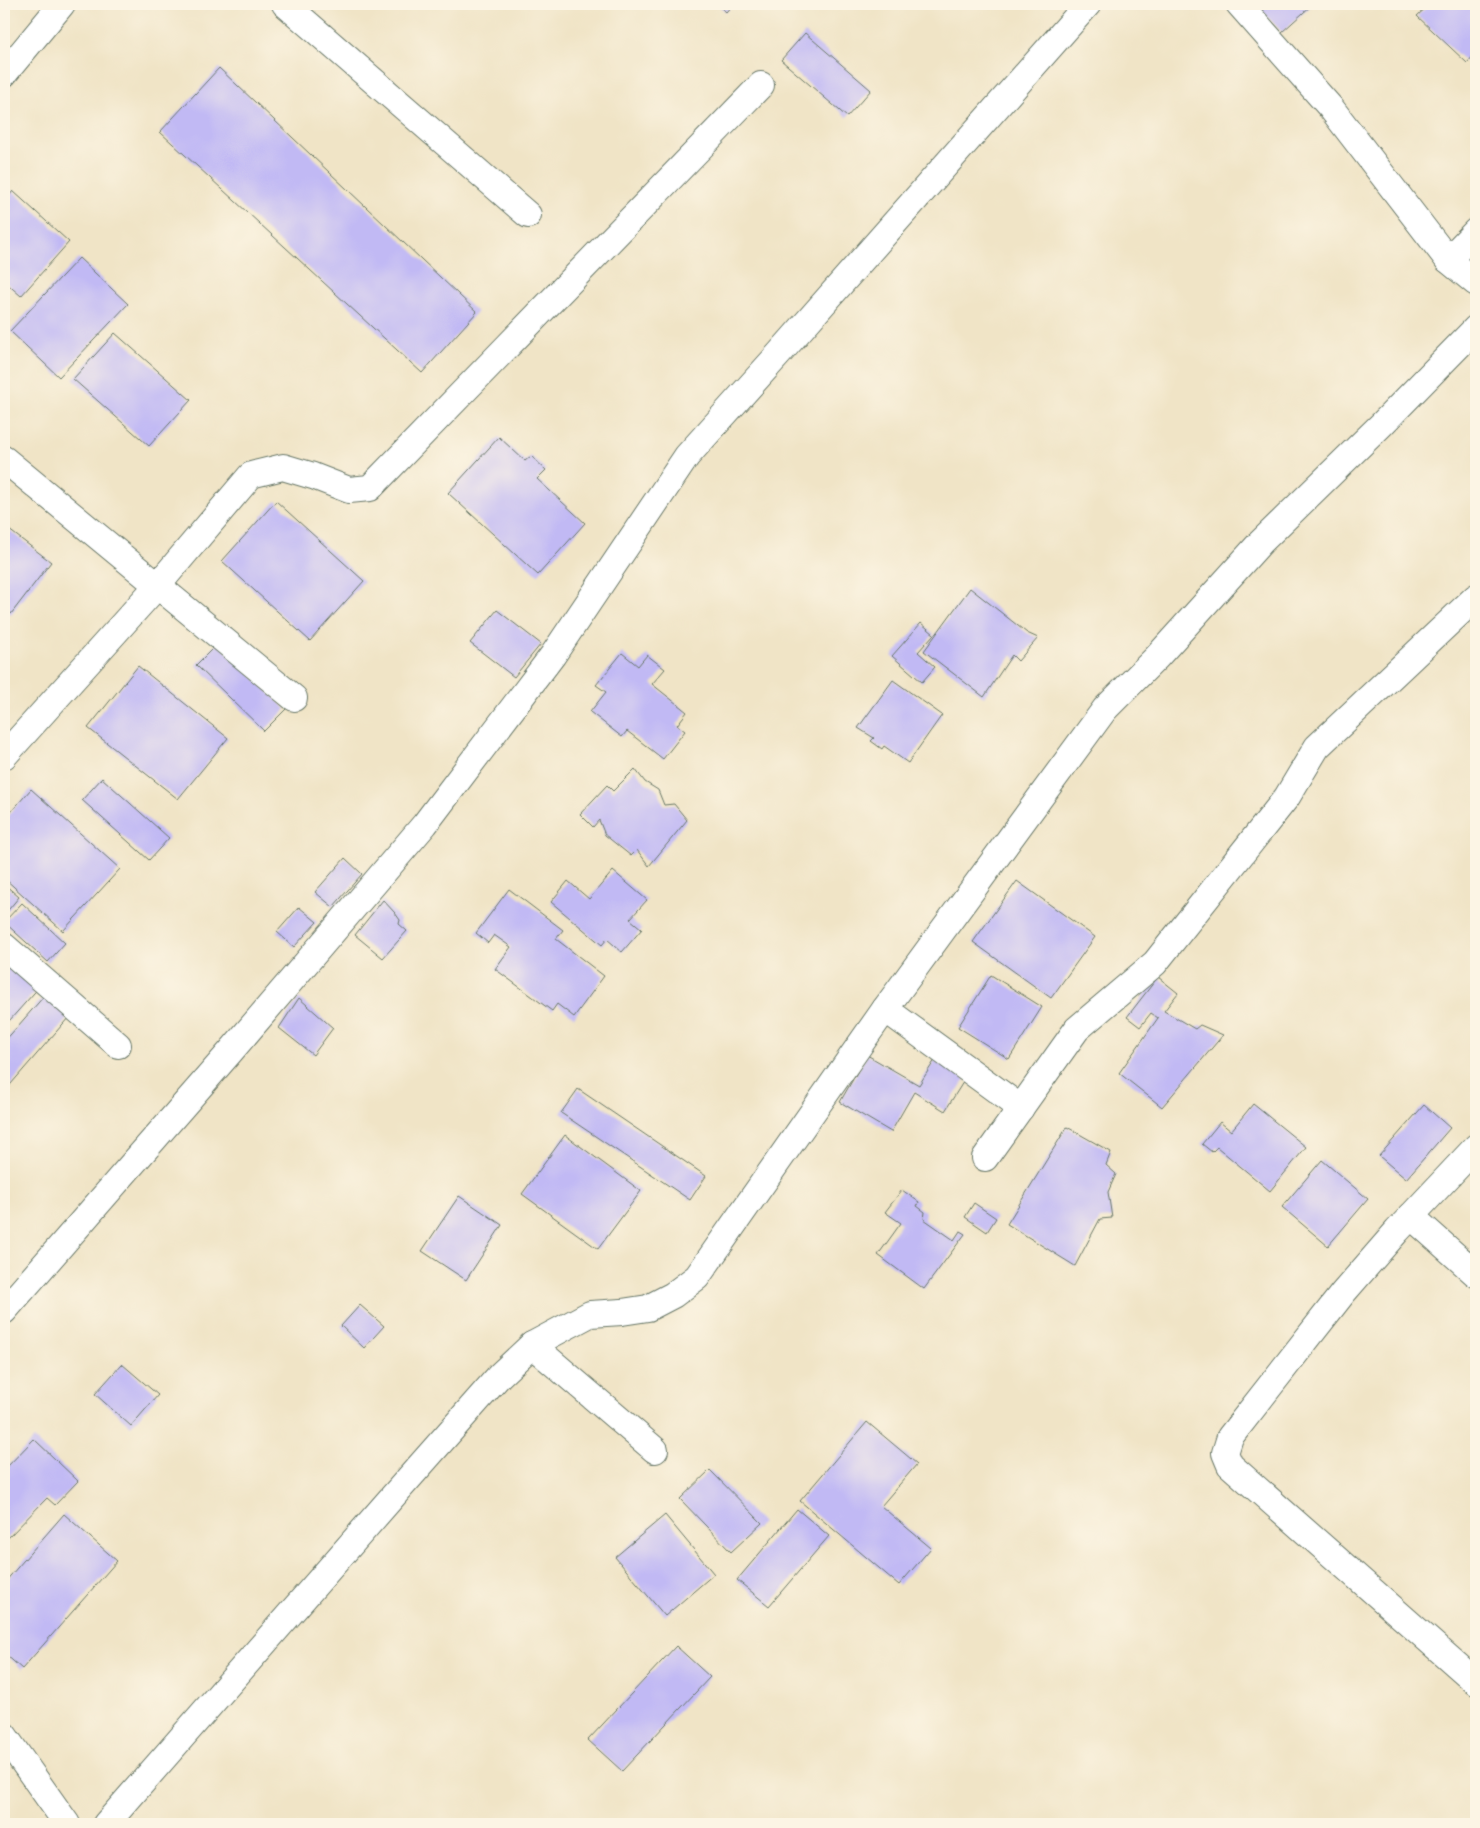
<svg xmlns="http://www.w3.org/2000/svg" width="1480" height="1828" font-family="Kalam,sans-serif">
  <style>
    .building { fill: #c1b9f4 }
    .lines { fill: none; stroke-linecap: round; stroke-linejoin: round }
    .street-casing { stroke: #687767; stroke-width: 28 }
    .street { stroke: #fff; stroke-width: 26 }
  </style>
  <rect width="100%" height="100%" fill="#fcf5e5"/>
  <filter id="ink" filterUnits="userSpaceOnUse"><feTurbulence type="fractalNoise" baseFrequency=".02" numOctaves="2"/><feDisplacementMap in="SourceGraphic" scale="10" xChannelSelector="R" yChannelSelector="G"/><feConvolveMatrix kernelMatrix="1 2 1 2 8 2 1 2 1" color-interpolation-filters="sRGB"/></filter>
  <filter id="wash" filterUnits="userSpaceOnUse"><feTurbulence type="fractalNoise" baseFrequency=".0096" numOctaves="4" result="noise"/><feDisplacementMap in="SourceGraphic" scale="20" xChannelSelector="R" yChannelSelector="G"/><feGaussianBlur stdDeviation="1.12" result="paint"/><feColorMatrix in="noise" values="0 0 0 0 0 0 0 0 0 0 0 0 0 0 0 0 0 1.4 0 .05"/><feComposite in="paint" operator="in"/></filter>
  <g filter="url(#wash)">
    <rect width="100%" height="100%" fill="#f0e4c6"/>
    <g id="blocks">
      <g class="building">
        <polygon points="717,4 733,4 726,12"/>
        <polygon points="1255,4 1313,4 1282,32"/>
        <polygon points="1430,4 1476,4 1476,53 1467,63 1417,16"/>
        <polygon points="805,33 871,90 847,117 781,60"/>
        <polygon points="219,68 477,312 422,373 160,132"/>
        <polygon points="13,191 69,242 21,296 4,281 4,202"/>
        <polygon points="79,258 128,304 59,377 10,331"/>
        <polygon points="115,333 191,400 149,446 73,379"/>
        <polygon points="499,437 525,461 531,456 546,470 537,479 585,523 538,575 448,493"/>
        <polygon points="276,501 364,581 310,641 222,561"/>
        <polygon points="4,526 51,562 11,614 4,609"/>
        <polygon points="970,588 1027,633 1038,638 1018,661 1012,655 984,697 924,651"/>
        <polygon points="497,610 541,644 514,677 470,643"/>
        <polygon points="921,623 934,634 918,652 935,667 922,682 892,656"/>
        <polygon points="218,643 286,709 264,731 196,665"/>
        <polygon points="622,653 638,666 647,655 665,669 652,684 687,712 677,725 685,731 663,759 627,731 622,737 590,712 606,692 596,685"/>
        <polygon points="138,666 228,738 178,799 88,728"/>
        <polygon points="893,680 942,715 908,763 884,746 882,749 871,741 874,738 858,728"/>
        <polygon points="635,769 645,782 658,790 664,805 674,804 687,820 649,866 637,850 631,856 605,835 599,820 593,827 580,814 607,785 613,791"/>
        <polygon points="102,778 169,838 149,860 82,800"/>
        <polygon points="31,789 120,869 63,931 4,878 4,820"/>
        <polygon points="345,858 362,874 333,907 315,892"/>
        <polygon points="613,871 647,900 630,919 642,929 622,952 607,939 602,945 551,902 568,881 589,899"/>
        <polygon points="1017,881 1095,937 1051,998 973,942"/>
        <polygon points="4,884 19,897 4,915"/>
        <polygon points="509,889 563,930 556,939 604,976 574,1017 557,1004 552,1011 495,969 511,947 494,935 488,943 476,933"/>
        <polygon points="383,900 395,913 400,920 399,924 407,931 383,958 355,935"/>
        <polygon points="22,903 65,943 48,962 4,922"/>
        <polygon points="299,907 317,922 294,947 277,932"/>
        <polygon points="4,949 42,984 9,1021 4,1016"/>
        <polygon points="991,975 1042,1007 1009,1059 958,1027"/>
        <polygon points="1158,977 1178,993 1164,1011 1195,1029 1200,1025 1223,1035 1162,1107 1119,1073 1158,1018 1151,1013 1140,1027 1127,1017"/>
        <polygon points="45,995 69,1017 4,1092 4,1042"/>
        <polygon points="299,998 333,1028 313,1055 279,1028"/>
        <polygon points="867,1055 919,1085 935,1060 965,1079 945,1111 914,1092 891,1132 840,1102"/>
        <polygon points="578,1089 706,1176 690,1200 561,1113"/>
        <polygon points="1253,1104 1306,1147 1270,1191 1217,1147 1212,1152 1202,1144 1220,1122 1231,1131"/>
        <polygon points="1424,1105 1450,1128 1406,1179 1379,1156"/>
        <polygon points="1067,1127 1111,1152 1106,1165 1116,1174 1108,1192 1112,1218 1100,1219 1075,1266 1007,1224"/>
        <polygon points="565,1135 641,1191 598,1249 522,1194"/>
        <polygon points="1322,1160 1368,1199 1328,1246 1282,1207"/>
        <polygon points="902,1190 919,1202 917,1206 925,1212 924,1219 954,1240 960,1231 965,1234 924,1289 878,1255 901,1223 885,1212"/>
        <polygon points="459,1196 502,1225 466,1280 422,1251"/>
        <polygon points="974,1203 996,1218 987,1232 965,1217"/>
        <polygon points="360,1305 384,1326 364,1348 341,1326"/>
        <polygon points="122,1364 158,1395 131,1426 95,1394"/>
        <polygon points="867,1422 917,1464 881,1506 931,1548 899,1585 800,1501"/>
        <polygon points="34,1439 78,1481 55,1505 47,1498 4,1542 4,1470"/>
        <polygon points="710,1470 762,1523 731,1552 680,1499"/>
        <polygon points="797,1509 829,1536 769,1606 737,1580"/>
        <polygon points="64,1514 117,1561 22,1669 4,1653 4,1583"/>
        <polygon points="665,1515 714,1574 665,1616 615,1557"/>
        <polygon points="676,1646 710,1677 622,1771 588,1740"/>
      </g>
    </g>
  </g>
  <g filter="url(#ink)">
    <use href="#blocks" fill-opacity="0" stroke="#687767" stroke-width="1"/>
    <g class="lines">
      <defs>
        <g id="street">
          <polyline points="285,4 528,215"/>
          <polyline points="1239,4 1331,108 1448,260 1476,283"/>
          <polyline points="4,74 62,4"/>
          <polyline points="1448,260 1476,231"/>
          <polyline points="4,459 294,698"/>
          <polyline points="4,756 157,586 251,475 283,467 313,476 349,490 370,488 761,85"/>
          <polyline points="4,946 118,1045"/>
          <polyline points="885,1009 1021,1108"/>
          <polyline points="1476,1147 1397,1231 1343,1293 1230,1437 1225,1453 1230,1465 1476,1682"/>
          <polyline points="985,1158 1077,1029 1155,963 1287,797 1317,747 1476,597"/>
          <polyline points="1411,1216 1476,1274"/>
          <polyline points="4,1311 231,1051 425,824 553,655 687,456 778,355 1088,4"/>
          <polyline points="532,1345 655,1450"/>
          <polyline points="4,1735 67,1824"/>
          <polyline points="106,1824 387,1503 500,1375 532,1345 590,1314 622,1312 648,1308 673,1295 697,1277 885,1009 1105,709 1157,657 1261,542 1381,425 1476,328"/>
        </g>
      </defs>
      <use href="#street" class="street-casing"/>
      <use href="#street" class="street"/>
    </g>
  </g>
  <rect width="1480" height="1828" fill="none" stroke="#fcf5e5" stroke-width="20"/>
</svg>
